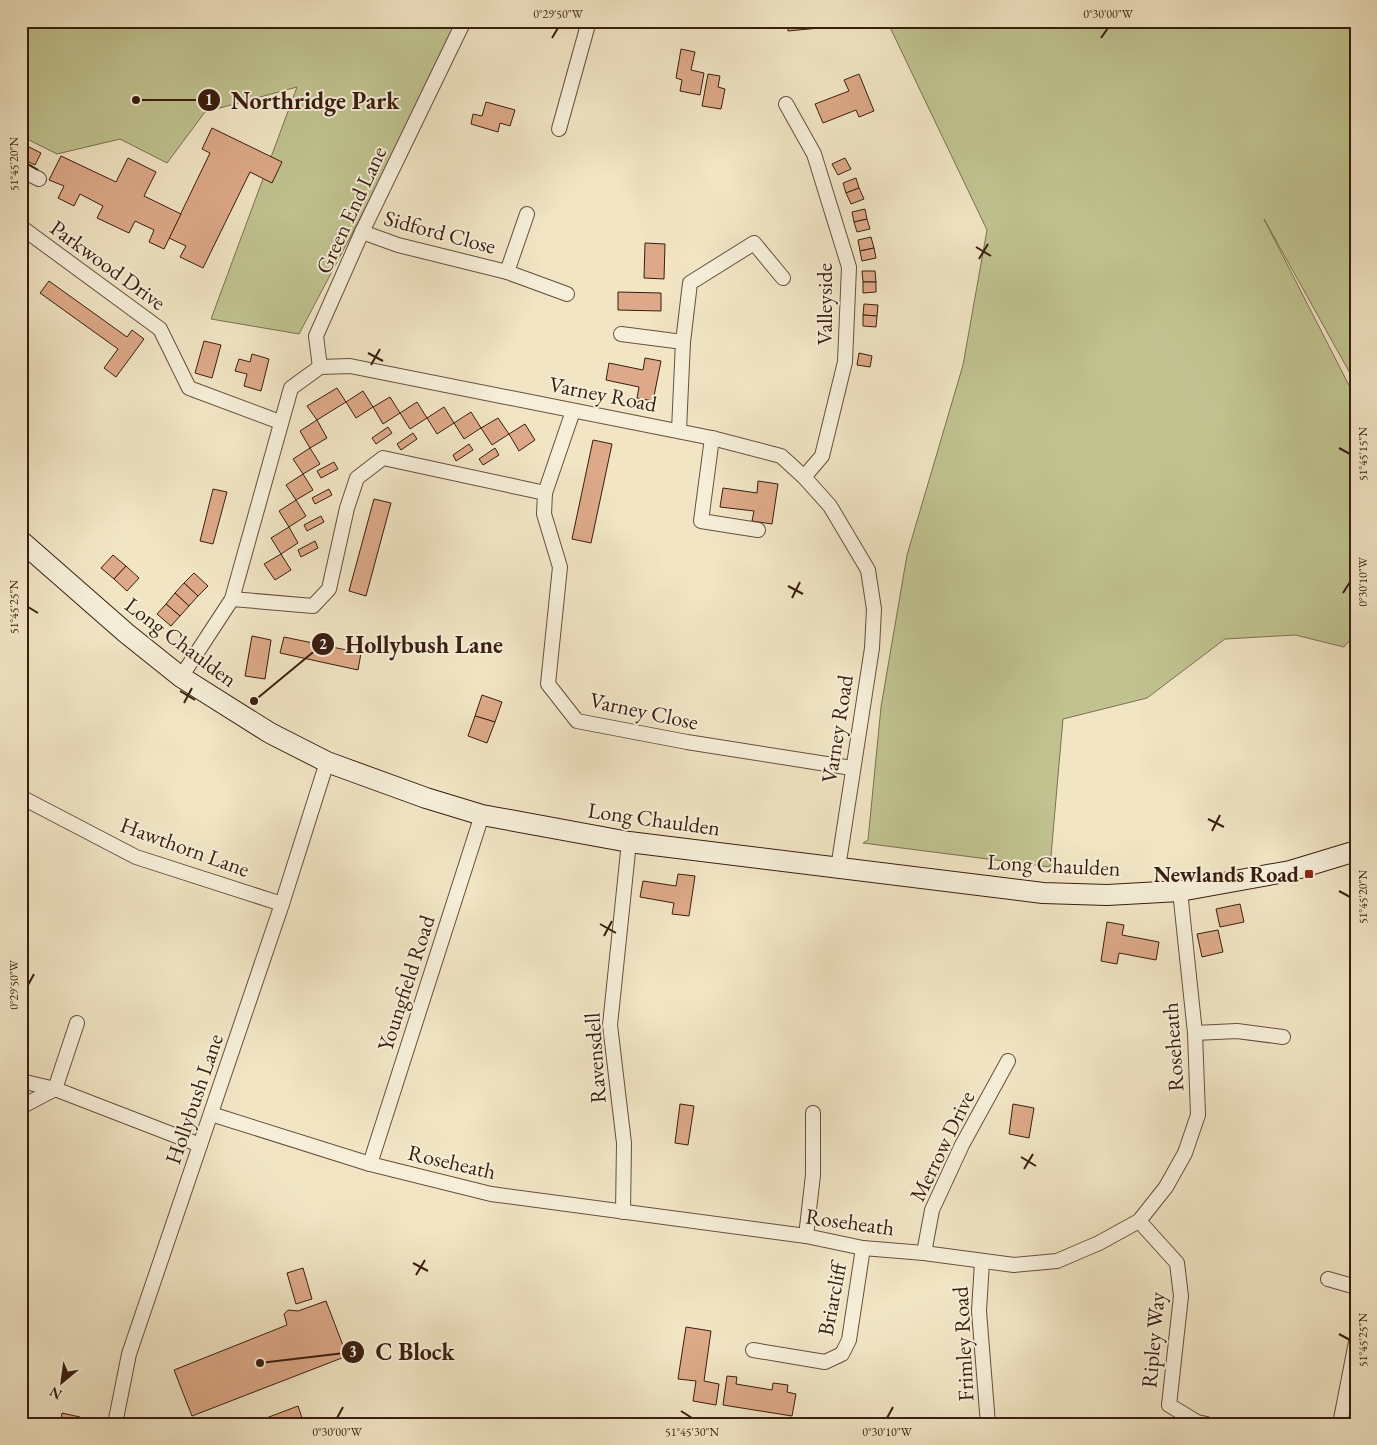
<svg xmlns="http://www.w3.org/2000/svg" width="1377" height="1445" font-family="'EB Garamond',serif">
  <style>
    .green { fill: #c0c390; stroke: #7c7050 }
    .building { fill: #dda988; stroke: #391d0f }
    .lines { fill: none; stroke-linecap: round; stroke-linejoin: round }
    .street-casing { stroke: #674f3c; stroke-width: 16 }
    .secondary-casing { stroke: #391d0f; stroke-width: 22 }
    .street { stroke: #f6eed9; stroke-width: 14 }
    .secondary { stroke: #f6eed9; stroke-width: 20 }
    .ticks { fill: none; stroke: #391d0f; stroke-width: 2 }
    .poi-dot { fill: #8f2418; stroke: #f6eed9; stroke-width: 2 }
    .labels { text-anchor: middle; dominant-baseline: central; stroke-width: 4; stroke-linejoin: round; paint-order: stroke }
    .street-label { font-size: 22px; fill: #391d0f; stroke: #f6eed9 }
    .poi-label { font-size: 22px; font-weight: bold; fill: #391d0f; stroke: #f6eed9; text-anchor: end }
    .leader { fill: none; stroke: #391d0f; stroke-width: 2 }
    .callout-dot { fill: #391d0f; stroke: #f6eed9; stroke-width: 2 }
    .mark-label { font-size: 15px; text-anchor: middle; font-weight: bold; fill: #fff }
    .callout-label { font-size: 24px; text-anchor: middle; font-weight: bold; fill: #391d0f; stroke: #f6eed9; stroke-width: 4; stroke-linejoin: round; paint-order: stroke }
    .neatline { fill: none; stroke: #391d0f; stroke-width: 2 }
    .ticks-label { font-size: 12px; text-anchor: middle; fill: #391d0f }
  </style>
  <rect width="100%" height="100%" fill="#f1e5c4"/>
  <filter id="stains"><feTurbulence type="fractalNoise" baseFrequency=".004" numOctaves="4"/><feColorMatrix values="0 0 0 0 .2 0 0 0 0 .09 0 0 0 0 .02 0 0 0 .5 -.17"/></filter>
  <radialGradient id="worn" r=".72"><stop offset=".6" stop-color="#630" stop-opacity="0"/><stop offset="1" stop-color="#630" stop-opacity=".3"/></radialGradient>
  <g class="green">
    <polygon points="21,21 458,21 439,69 299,334 211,319 297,87 205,112 167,163 120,139 57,154 21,136"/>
    <polygon points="887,21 1356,21 1356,384 1264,219 1356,399 1356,633 1344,647 1295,635 1225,639 1147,698 1063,719 1050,867 863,843 868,840 881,707 907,555 963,365 987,230"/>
  </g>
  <g class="building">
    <polygon points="788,21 818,21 819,28 788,31"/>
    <polygon points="681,49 695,52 691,70 704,73 700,95 680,91 682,80 676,78"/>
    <polygon points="708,74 720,76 718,87 725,89 721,109 702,106"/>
    <polygon points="859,74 874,111 859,117 856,110 823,123 815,104 849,91 844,80"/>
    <polygon points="486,102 515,110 510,126 500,123 498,132 471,124 473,114 482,116"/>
    <polygon points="212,128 282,162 272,183 250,172 203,268 180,257 186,246 169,238 210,153 202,149"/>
    <polygon points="21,143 41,153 35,165 21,158"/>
    <polygon points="61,156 116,182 128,158 156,172 144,196 181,214 164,249 149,242 154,230 135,221 129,233 97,218 103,206 80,194 74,206 58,198 64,186 49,180"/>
    <polygon points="845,158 851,169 838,175 832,164"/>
    <polygon points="856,178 859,188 846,193 843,183"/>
    <polygon points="859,188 864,199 851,204 846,193"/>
    <polygon points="865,209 867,219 854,222 852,212"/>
    <polygon points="867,219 870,229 857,232 854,222"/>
    <polygon points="871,237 874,248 860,251 858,240"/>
    <polygon points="645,243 665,244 664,279 644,278"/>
    <polygon points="874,248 876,258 862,261 860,251"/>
    <polygon points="862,271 875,271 876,282 863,282"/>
    <polygon points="49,281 127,337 132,330 144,339 116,377 104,368 118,349 40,293"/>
    <polygon points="863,282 876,282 876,292 863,293"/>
    <polygon points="618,292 661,293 661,311 618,310"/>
    <polygon points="864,304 878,305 877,316 863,315"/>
    <polygon points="863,315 877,316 876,327 863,326"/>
    <polygon points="21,328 29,332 24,342 29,345 21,360"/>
    <polygon points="204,341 221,345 212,378 195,373"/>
    <polygon points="859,353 872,356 870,367 857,365"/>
    <polygon points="252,354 269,359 261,391 244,386 247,374 235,371 239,359 250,362"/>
    <polygon points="645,358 661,361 653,401 637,398 639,387 606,380 609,363 643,370"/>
    <polygon points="337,388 346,402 317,420 307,406"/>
    <polygon points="363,391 373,407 356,418 346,402"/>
    <polygon points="390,397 400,413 383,424 373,407"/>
    <polygon points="417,402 427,418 410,429 400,413"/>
    <polygon points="444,407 454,423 437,434 427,418"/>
    <polygon points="471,412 481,428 464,439 454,423"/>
    <polygon points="498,418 509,434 492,445 481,428"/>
    <polygon points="317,420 327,438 310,448 300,431"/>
    <polygon points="525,424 535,440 519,451 509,434"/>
    <polygon points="388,427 392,433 376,444 372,438"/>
    <polygon points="413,433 417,439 401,450 397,444"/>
    <polygon points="593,440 612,444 591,543 572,539"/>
    <polygon points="469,444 473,450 456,461 453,455"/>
    <polygon points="310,448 320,464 303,474 293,459"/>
    <polygon points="495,448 499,455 483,465 479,459"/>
    <polygon points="334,462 338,469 321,478 317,471"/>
    <polygon points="303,474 313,490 296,500 286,485"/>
    <polygon points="758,481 778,484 772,524 752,521 754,511 720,507 723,488 757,493"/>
    <polygon points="213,489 227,492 213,544 200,541"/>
    <polygon points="329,489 332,495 315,504 312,498"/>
    <polygon points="374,499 391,503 366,596 349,591"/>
    <polygon points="296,500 306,516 289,527 279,511"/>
    <polygon points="321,516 324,522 307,531 304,525"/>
    <polygon points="289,527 298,543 281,554 271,538"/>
    <polygon points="315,541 318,548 301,557 298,550"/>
    <polygon points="281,554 291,570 275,580 264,564"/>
    <polygon points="113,555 126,566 114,579 101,568"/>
    <polygon points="126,566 139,578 127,591 114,579"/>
    <polygon points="194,573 208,586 198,596 184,583"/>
    <polygon points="184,583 198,596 189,606 175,593"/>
    <polygon points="175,593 189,606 180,616 166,604"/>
    <polygon points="166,604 180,616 171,626 157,614"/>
    <polygon points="252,636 271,640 265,679 245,676"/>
    <polygon points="284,637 361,653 358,670 280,653"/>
    <polygon points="482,695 502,702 495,722 475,716"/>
    <polygon points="475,716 495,722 487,743 468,736"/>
    <polygon points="678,874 695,876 689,916 672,914 674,903 640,897 643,881 676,886"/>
    <polygon points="1240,904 1244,922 1220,927 1216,909"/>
    <polygon points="1107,922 1124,925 1122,935 1159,942 1156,960 1119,953 1117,964 1101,961"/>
    <polygon points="1218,930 1223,952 1202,957 1197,934"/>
    <polygon points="680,1104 694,1106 688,1145 675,1143"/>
    <polygon points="1013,1104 1034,1108 1029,1138 1009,1134"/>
    <polygon points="303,1268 312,1299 296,1304 287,1273"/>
    <polygon points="326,1301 347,1356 192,1416 174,1370 287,1325 284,1314 288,1310 298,1311"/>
    <polygon points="686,1327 711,1331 704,1381 719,1384 716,1405 693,1401 696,1381 678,1379"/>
    <polygon points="727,1376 737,1377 736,1384 772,1390 773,1383 788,1385 787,1392 796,1394 792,1416 723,1405"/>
    <polygon points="298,1406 304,1424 262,1424 261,1420"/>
    <polygon points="62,1413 80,1417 79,1424 60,1424"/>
  </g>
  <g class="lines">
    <defs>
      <g id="street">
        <polyline points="786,104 814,154 849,267 845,362 822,456 804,477"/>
        <polyline points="559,129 589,21"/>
        <polyline points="21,170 39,179"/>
        <polyline points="21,227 160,329 189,388 280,422"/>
        <polyline points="362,232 398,245 507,272 567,294"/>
        <polyline points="507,272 527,214"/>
        <polyline points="621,334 683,342 679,430"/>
        <polyline points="683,342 690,283 754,243 783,278"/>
        <polyline points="320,367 316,336 362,232 464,21"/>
        <polyline points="712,438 701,521 758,530"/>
        <polyline points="545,493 544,514 560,567 548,684 577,721 687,742 852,768"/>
        <polyline points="232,599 313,606 329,589 347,508 357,478 383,458 545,493 573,411"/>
        <polyline points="181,677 232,599 291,388 320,367 350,366 712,438 781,456 804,477 830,506 868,570 874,609 872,648 838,868"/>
        <polyline points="21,797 136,857 282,904"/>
        <polyline points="77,1023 55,1089 200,1145"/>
        <polyline points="1195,1033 1237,1031 1283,1037"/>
        <polyline points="21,1081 55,1089"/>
        <polyline points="21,1107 55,1089"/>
        <polyline points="211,1114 370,1164 491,1194 806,1236 863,1248 924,1253 1014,1265 1057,1261 1099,1243 1139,1221 1166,1187 1185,1153 1198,1115 1195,1033 1180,891"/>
        <polyline points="370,1164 482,815"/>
        <polyline points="623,1212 624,1143 610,1025 629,842"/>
        <polyline points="1139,1221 1177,1263 1181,1296 1169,1405 1197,1422 1207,1424"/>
        <polyline points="806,1236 813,1175 813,1113"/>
        <polyline points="924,1253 932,1210 962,1145 1008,1061"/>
        <polyline points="982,1262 979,1311 988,1424"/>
        <polyline points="1328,1279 1356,1287"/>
        <polyline points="753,1350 825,1362 842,1354 849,1340 863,1248"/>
        <polyline points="115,1424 129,1354 282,904 327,762"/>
        <polyline points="1340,1424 1356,1342"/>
      </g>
      <polyline id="secondary" points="21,541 126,633 181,677 270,733 327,762 426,798 482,815 629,842 1043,893 1107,895 1180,891 1290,871 1356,851"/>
    </defs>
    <use href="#street" class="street-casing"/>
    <use href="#secondary" class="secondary-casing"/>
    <use href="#street" class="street"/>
    <use href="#secondary" class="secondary"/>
  </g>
  <path class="ticks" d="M552,38L558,28M1101,38L1108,28M28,164L38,170M976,247L991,256M979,259L988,244M368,353L383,361M371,365L380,349M1339,448L1350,454M788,586L803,594M1343,593L1350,582M792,598L800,582M28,607L38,613M180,691L195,700M184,703L192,688M1208,819L1224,827M1212,831L1220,815M1339,891L1350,897M600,924L616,933M604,936L612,921M28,985L34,974M1021,1157L1036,1166M1024,1169L1033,1154M413,1263L428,1271M416,1275L425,1260M1339,1334L1350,1340M681,1411L692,1418M337,1418L343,1407M887,1418L893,1407"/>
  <rect class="poi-dot" x="1304" y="869" width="10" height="10" rx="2.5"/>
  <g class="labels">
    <g class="street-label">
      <text transform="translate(351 210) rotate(-65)">Green End Lane</text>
      <text transform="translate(440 232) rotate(15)">Sidford Close</text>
      <text transform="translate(108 265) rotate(36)">Parkwood Drive</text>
      <text transform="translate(824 304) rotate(-90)">Valleyside</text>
      <text transform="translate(603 394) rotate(11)">Varney Road</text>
      <text transform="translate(181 642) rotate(37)">Long Chaulden</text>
      <text transform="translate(644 711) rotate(12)">Varney Close</text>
      <text transform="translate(837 729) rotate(-81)">Varney Road</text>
      <text transform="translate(654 819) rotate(8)">Long Chaulden</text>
      <text transform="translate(185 847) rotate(20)">Hawthorn Lane</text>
      <text transform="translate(1054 865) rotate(3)">Long Chaulden</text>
      <text transform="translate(406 983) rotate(-72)">Youngfield Road</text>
      <text transform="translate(1173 1047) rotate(-94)">Roseheath</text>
      <text transform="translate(595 1058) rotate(-94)">Ravensdell</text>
      <text transform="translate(194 1099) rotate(-71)">Hollybush Lane</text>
      <text transform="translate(942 1146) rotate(-64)">Merrow Drive</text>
      <text transform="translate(452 1162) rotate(13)">Roseheath</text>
      <text transform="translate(850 1222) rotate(8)">Roseheath</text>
      <text transform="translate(832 1299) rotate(-79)">Briarcliff</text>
      <text transform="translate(1153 1340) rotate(-85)">Ripley Way</text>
      <text transform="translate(963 1344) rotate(-93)">Frimley Road</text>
    </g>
    <g class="poi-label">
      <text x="1299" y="874">Newlands Road</text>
    </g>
  </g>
  <path class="leader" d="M136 100L209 100M254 701L323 644M260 1363L353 1352"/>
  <g class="callout-dot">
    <circle cx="136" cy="100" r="5"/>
    <circle cx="254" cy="701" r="5"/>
    <circle cx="260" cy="1363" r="5"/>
    <circle cx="209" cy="100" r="12"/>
    <circle cx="323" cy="644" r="12"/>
    <circle cx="353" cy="1352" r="12"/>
  </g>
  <g class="mark-label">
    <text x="209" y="105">1</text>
    <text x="323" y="649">2</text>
    <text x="353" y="1357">3</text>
  </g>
  <g class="callout-label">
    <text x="315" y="109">Northridge Park</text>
    <text x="424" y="653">Hollybush Lane</text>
    <text x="415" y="1360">C Block</text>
  </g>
  <rect width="1377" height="1445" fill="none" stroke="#f1e5c4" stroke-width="55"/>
  <g transform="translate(62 1382) rotate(209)" stroke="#f6eed9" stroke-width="4" paint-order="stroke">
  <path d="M0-4L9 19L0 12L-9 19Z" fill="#391d0f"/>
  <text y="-8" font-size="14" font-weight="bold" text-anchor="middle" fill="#391d0f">N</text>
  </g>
  <rect x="28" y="28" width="1322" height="1390" class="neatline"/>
  <g class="ticks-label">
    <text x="558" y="18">0°29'50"W</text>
    <text x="1108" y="18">0°30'00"W</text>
    <text transform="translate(14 164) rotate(-90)" y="4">51°45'20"N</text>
    <text transform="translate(1363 454) rotate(-90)" y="4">51°45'15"N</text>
    <text transform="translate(1363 582) rotate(-90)" y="4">0°30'10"W</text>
    <text transform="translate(14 607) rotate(-90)" y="4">51°45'25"N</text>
    <text transform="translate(1363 897) rotate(-90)" y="4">51°45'20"N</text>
    <text transform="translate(14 985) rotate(-90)" y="4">0°29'50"W</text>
    <text transform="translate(1363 1340) rotate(-90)" y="4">51°45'25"N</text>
    <text x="337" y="1436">0°30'00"W</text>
    <text x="692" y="1436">51°45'30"N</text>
    <text x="887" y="1436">0°30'10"W</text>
  </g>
  <rect width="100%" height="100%" filter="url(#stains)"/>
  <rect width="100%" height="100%" fill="url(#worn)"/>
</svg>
